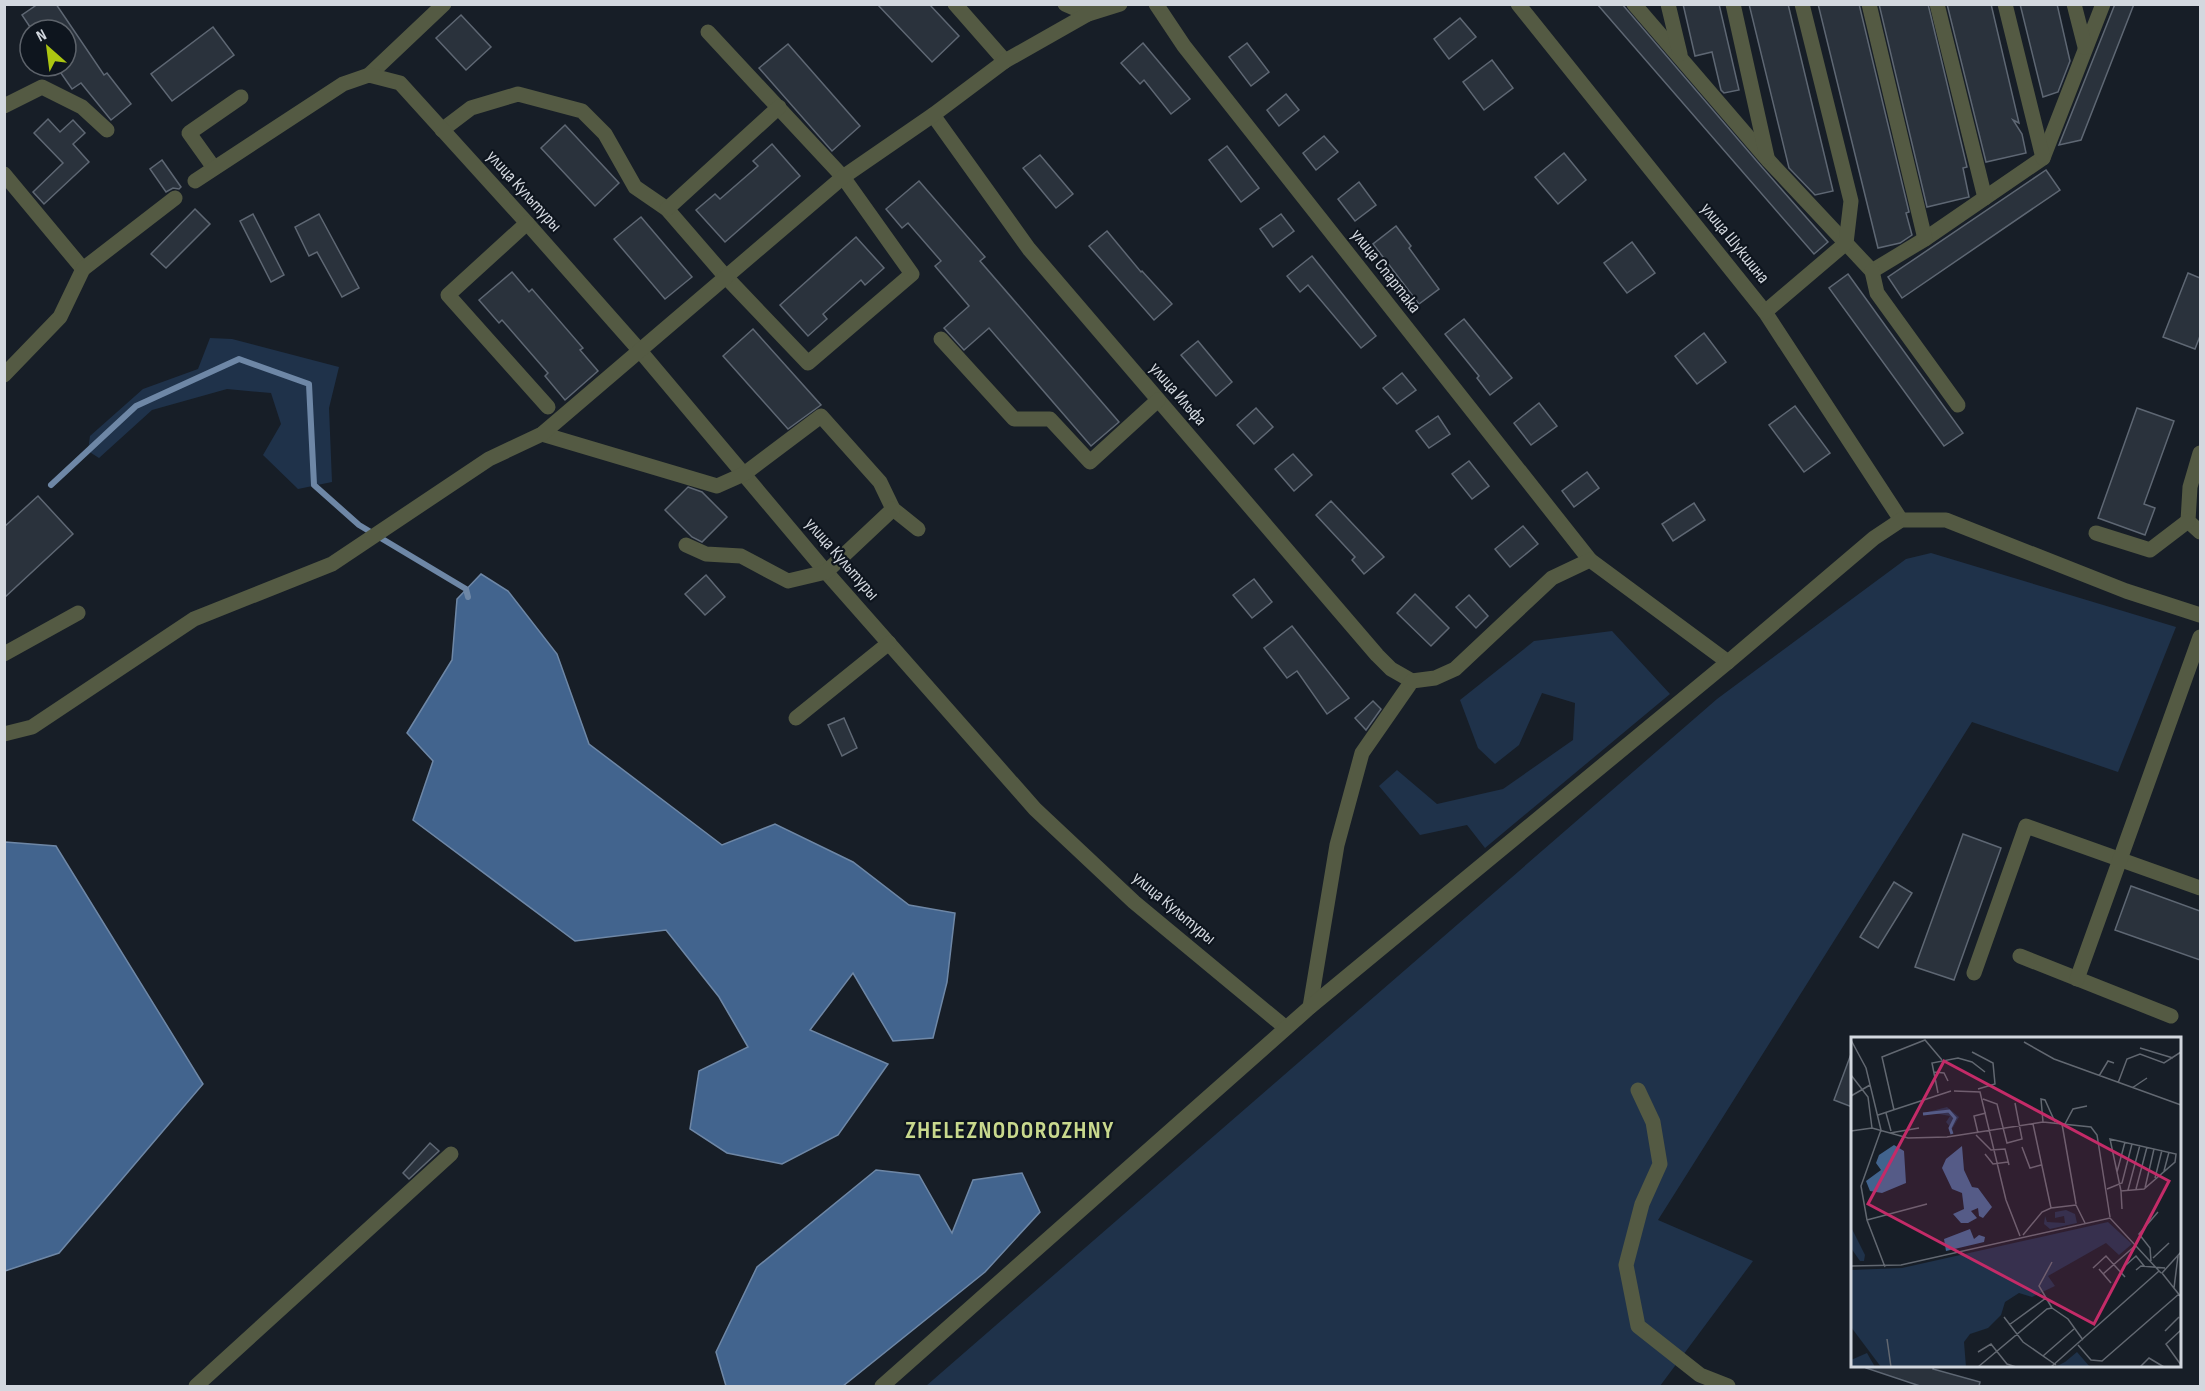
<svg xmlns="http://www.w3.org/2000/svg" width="2205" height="1391" font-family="'Sofia Sans Condensed',sans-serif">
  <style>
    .green { fill: #1f324a }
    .water { fill: #42648e; stroke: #6e87a6; stroke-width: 1.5 }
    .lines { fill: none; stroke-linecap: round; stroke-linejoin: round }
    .stream { stroke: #6e87a6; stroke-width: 6 }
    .building { fill: #2a323c; stroke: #5e6773; stroke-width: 1.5 }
    .minor { stroke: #545a43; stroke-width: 15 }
    .labels { text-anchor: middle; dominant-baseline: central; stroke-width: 4.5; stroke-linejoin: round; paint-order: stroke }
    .street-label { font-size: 18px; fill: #d3d8df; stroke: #0e151e }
    .district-label { font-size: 24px; font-weight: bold; letter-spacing: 1.5px; fill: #c8d88d; stroke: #0e151e }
    .inset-river { fill: none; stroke: #42648e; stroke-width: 3 }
    .inset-road { fill: none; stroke: #626871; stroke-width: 1.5 }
    .view { fill: #c42b68; fill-opacity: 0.15; stroke: #c42b68; stroke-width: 3 }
    .inset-edge { fill: none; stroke: #d3d8df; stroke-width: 3 }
  </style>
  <rect width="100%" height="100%" fill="#171e27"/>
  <g class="green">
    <polygon points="210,338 232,339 339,367 329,408 332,482 298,489 263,455 281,424 271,393 227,389 152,410 99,458 88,451 90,436 143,389 198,369"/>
    <polygon points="1931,553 2176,627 2118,772 1972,722 1658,1220 1753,1261 1660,1386 926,1386 1717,699 1906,559"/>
    <polygon points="1612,631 1670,694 1485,848 1467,825 1420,835 1379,786 1397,770 1437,804 1503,789 1573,740 1575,703 1542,693 1519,745 1495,764 1478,748 1460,700 1534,641"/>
  </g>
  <g class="water">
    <polygon points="481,574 508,591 557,654 589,744 722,845 775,824 853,862 909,905 955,913 947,982 933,1038 893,1041 853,973 810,1030 888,1064 838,1135 782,1164 727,1153 690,1129 699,1071 748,1047 719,997 666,930 575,941 413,820 433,761 407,733 452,660 457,599"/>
    <polygon points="5,842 56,846 203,1084 59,1253 5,1271"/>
    <polygon points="876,1170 919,1175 952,1233 973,1180 1022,1173 1040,1212 985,1272 843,1386 726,1386 716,1352 757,1267"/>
  </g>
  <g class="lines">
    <polyline class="stream" points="51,485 136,406 239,359 309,384 314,485 359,525 466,589 468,597"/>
  </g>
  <g class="building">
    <polygon points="38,4 56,4 104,75 107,73 131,104 111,120 81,83 72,89 56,66 66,66 66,30 32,30 22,15"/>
    <polygon points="877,4 929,4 959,36 932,62"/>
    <polygon points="1597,4 1622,4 1761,166 1828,242 1814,254"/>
    <polygon points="1683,4 1719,4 1739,90 1724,93 1721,90 1712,52 1695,56"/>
    <polygon points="1749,4 1788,4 1833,191 1815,195 1789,168"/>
    <polygon points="1818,4 1859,4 1909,212 1906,213 1912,235 1900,243 1878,248"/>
    <polygon points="1879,4 1928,4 1967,167 1963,168 1969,197 1927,207"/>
    <polygon points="1947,4 1991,4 2019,123 2013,120 2022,134 2026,153 1986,162"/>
    <polygon points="2020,4 2057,4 2070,61 2058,92 2043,97"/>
    <polygon points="2115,4 2134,4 2081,140 2059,145"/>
    <polygon points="461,15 491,47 466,70 436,38"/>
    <polygon points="1460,18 1476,37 1449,59 1434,39"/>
    <polygon points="213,27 234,55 172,101 151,74"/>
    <polygon points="1143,43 1190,99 1171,114 1144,80 1140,84 1121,63"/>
    <polygon points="1247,43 1269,72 1251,86 1229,57"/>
    <polygon points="788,44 860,126 832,151 759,68"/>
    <polygon points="1492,60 1513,88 1484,110 1463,82"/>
    <polygon points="1286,94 1299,110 1279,126 1267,110"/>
    <polygon points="48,119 60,132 73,120 85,133 73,144 89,162 44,204 33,192 63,163 34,133"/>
    <polygon points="565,125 619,183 595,206 541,148"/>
    <polygon points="1324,136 1338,152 1316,170 1303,153"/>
    <polygon points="772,144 800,176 725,242 696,210 715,194 720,199 758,166 753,161"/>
    <polygon points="1227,146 1259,188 1241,202 1209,160"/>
    <polygon points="1564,153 1586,180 1558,204 1535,177"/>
    <polygon points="1040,155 1073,194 1056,208 1023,168"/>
    <polygon points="162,160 181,187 179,189 173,188 166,192 150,169"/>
    <polygon points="2046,170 2060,190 1902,298 1888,277"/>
    <polygon points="919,181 985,257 980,261 1119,422 1091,446 989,328 964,350 944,328 969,306 935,266 941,261 908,223 902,228 886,209"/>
    <polygon points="1359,182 1376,205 1355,221 1338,199"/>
    <polygon points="195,209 210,224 166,268 151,254"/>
    <polygon points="253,214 284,275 271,282 240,221"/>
    <polygon points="319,214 359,288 342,297 317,252 309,256 295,227"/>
    <polygon points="1281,214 1294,231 1273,247 1260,229"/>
    <polygon points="641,217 692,277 665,299 614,239"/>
    <polygon points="1396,226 1411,246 1409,248 1439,289 1419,304 1373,244"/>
    <polygon points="1107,231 1141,272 1142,271 1172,304 1154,320 1089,246"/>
    <polygon points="856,237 884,268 865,285 861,280 823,314 827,319 808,336 780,305"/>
    <polygon points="1632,242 1655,273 1627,293 1604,263"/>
    <polygon points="1312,256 1376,336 1361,348 1308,285 1300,292 1287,276"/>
    <polygon points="512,272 529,292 532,289 583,348 580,350 598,371 565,400 545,376 548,373 502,320 499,323 479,300"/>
    <polygon points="2188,273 2200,278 2200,336 2195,349 2163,337"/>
    <polygon points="1848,274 1963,433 1944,446 1829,288"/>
    <polygon points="1464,319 1512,378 1490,395 1477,378 1479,376 1445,334"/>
    <polygon points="753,329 821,405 788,429 723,356"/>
    <polygon points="1704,333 1726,362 1697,384 1675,356"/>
    <polygon points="1198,341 1232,382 1216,396 1181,355"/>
    <polygon points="1402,373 1416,390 1397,404 1383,388"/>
    <polygon points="1539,403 1557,426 1531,445 1514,423"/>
    <polygon points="1795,406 1830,453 1804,472 1769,425"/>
    <polygon points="1256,408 1273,427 1254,444 1237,425"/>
    <polygon points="2137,408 2174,421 2144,504 2155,508 2145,535 2098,518"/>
    <polygon points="1438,416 1450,434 1429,448 1416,431"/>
    <polygon points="1293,454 1312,475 1294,491 1275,469"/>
    <polygon points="1469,461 1489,486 1472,499 1452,474"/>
    <polygon points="1587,472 1599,488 1574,507 1562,491"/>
    <polygon points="688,487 702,492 727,517 702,542 692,537 665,510"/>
    <polygon points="38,496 73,534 4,598 4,527"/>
    <polygon points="1331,501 1384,557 1364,574 1352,560 1355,557 1316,515"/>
    <polygon points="1694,503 1705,520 1673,541 1662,524"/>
    <polygon points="1523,526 1538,544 1510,567 1495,549"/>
    <polygon points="706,575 725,597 705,615 685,594"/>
    <polygon points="1254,579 1272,602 1252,618 1233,595"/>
    <polygon points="1415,594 1449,628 1431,646 1397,613"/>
    <polygon points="1469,595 1488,616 1476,628 1456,607"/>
    <polygon points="1292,626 1349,698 1327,714 1297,671 1287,678 1264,648"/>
    <polygon points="1373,701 1381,709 1366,730 1355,718"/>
    <polygon points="844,718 857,748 842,756 828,725"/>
    <polygon points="1963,834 2001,848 1954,980 1915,967"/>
    <polygon points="1894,882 1912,893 1878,948 1860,937"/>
    <polygon points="2131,886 2200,911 2200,960 2115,930"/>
    <polygon points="1851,1054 1852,1055 1852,1107 1834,1100"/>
    <polygon points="430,1143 439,1151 409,1179 403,1173"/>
    <polygon points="1866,1365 1934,1365 1933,1369 1980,1382 1979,1386 1920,1386 1866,1368"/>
  </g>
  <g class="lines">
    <g class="minor">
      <polyline points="955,4 1005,61"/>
      <polyline points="1065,4 1088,14"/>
      <polyline points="1156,4 1184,46 1590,560"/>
      <polyline points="1518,4 1765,312 1901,520"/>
      <polyline points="1634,4 1768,160 1872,271 1925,239 2043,158 2103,4"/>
      <polyline points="1668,4 1680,54"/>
      <polyline points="1733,4 1767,157"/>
      <polyline points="1869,4 1925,239"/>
      <polyline points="1937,4 1985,198"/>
      <polyline points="2005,4 2043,158"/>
      <polyline points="2074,4 2085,47"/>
      <polyline points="369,75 444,4"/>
      <polyline points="4,106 42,87 82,107 107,130"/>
      <polyline points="933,115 1029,249 1377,655 1391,669 1412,681"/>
      <polyline points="442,130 471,108 518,94 582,111 605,134 635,187 667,209 725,276 808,363 912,274 843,177 708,32"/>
      <polyline points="214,168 189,133 241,97"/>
      <polyline points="4,174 83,269"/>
      <polyline points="195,181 343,84 369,75 400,83 527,223 641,352 826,572 1035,809 1134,902 1286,1028"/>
      <polyline points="667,209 779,107"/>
      <polyline points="527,223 448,295 548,407"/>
      <polyline points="1872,271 1877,293 1958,405"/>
      <polyline points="1765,312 1846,243 1851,201 1802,4"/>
      <polyline points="941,339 1014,419 1050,419 1090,462 1158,400"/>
      <polyline points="4,375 60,317 83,269 175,198"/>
      <polyline points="542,434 717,486 744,474 821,416 880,482 893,509 918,529"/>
      <polyline points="2200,453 2190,487 2188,521 2200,532"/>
      <polyline points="2096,533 2150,550 2188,521"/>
      <polyline points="686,545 706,554 741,556 788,581 826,572 893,509"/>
      <polyline points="4,654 78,613"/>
      <polyline points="796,718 889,643"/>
      <polyline points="4,734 32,727 194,619 332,564 489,459 542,434 843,177 933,115 1005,61 1088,14 1120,4"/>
      <polyline points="2020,956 2171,1016"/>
      <polyline points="1974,973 2026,826 2200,888"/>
      <polyline points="2077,979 2200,637"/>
      <polyline points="1310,1007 1337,845 1362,753 1412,681 1435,678 1455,669 1552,578 1590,560 1728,662"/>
      <polyline points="1638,1090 1653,1122 1660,1164 1642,1204 1626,1265 1638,1326 1700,1375 1728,1386"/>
      <polyline points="196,1386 451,1154"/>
      <polyline points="882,1386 1310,1007 1728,662 1874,538 1901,520 1946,520 2126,591 2200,615"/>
    </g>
  </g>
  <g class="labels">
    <g class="street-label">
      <text transform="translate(524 191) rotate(48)">улица Культуры</text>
      <text transform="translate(1735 243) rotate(51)">улица Шукшина</text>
      <text transform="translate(1386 271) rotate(52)">улица Спартака</text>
      <text transform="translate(1178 394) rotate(49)">улица Ильфа</text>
      <text transform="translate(842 559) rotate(49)">улица Культуры</text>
      <text transform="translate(1174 908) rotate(40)">улица Культуры</text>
    </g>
    <g class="district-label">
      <text x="1010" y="1130">ZHELEZNODOROZHNY</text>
    </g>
  </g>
  <g transform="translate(1851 1037)">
    <rect width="330" height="330" fill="#171e27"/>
    <path d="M96,70L108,80L101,92L95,85L99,79L77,75ZM215,173L224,177L226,186L199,192L193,187L194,179L196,185L214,186L213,179L204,181V175ZM257,185L281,207L268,218L255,206L197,239L204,249L181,260L168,256L154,265L150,278L137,291L119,297L113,305L115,330H30L0,290V233L51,231ZM0,190L14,218L13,224H9L0,211ZM226,315L239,330H204L214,325ZM16,316L24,330H0V323Z" fill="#1f324a"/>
    <path d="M43,108L53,114L55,146L31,156L19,154L15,144L30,133L25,126L28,118ZM111,109L113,133L121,150L127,151L141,170L132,181L128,179L127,171L120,174L126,181L117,186H110L102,177L113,172L111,156L101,152L91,131L95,122ZM119,192L123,202L128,198L134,200L133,205L95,214L93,202Z" fill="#42648e"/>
    <path class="inset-river" d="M72,77L98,74L104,81L99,91L101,97"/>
    <path class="inset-road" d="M0,3L15,31L30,93L10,149L16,183L34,230M173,5L203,22L330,68M289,11L322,21M121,15L142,26L144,47L127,52M83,35L93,36L97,44M0,38L17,60L21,91M248,39L257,24L263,26M267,46L276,22L289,17L313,26L330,15M281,51L296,41M103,54L129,55L155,163L169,199M87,56L81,26L107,21L121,25L134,35M0,59L19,48M132,62L146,67L156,106L171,102L164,66M43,73L31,20L74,3L91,23M35,76L40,94M27,78L100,54M192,85L190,62L194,63L204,85M182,87L200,171M211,87L225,167M214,87L222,72L236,69M0,94L21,91L57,101L96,100L192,85L240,90L246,98L259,180M39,96L68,91M127,96L123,79L135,76M125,98L140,113L154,112L158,128M259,102L325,117L324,125L293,152L270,154ZM171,110L179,131L190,128M134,117L142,127L157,125M313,134L318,115M266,135L274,105M304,141L311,113M294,151L303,112M256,152L271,146L281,107M285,152L296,110M277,153L289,108M270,154L271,172M16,183L76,167M172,198L191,175L200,171L225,168L234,186M330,215L311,236L330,260M302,221L318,206M300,224L299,211L288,197L307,175M201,225L188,249L201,271M275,228L285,219L294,230M0,229L50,228L259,181L310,236M242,231L255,219L274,240M248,232L260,246M285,233L290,229L314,231M252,237L285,208M323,251L327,219M201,271L217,282L232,303M153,280L172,305L205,328M158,288L195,261M330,293L315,307L330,328M314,294L328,280M36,302L40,330M227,308L240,323L251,324L328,257M127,315L140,307L156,327L165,330M192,319L223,292M127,330L196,272L201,271M200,330L308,234M289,330L298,321L313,330"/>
    <path class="view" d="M93,24L318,144L243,287L17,167Z"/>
    <rect width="330" height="330" class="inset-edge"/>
  </g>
  <rect width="2205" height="1391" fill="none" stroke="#d3d8df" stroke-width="12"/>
  <g transform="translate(48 48) rotate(332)"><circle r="28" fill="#0e151e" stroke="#5d636b" stroke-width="1.5"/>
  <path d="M0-4.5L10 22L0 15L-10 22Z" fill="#acc611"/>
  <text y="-9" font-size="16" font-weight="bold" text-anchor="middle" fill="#d3d8df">N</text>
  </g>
</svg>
